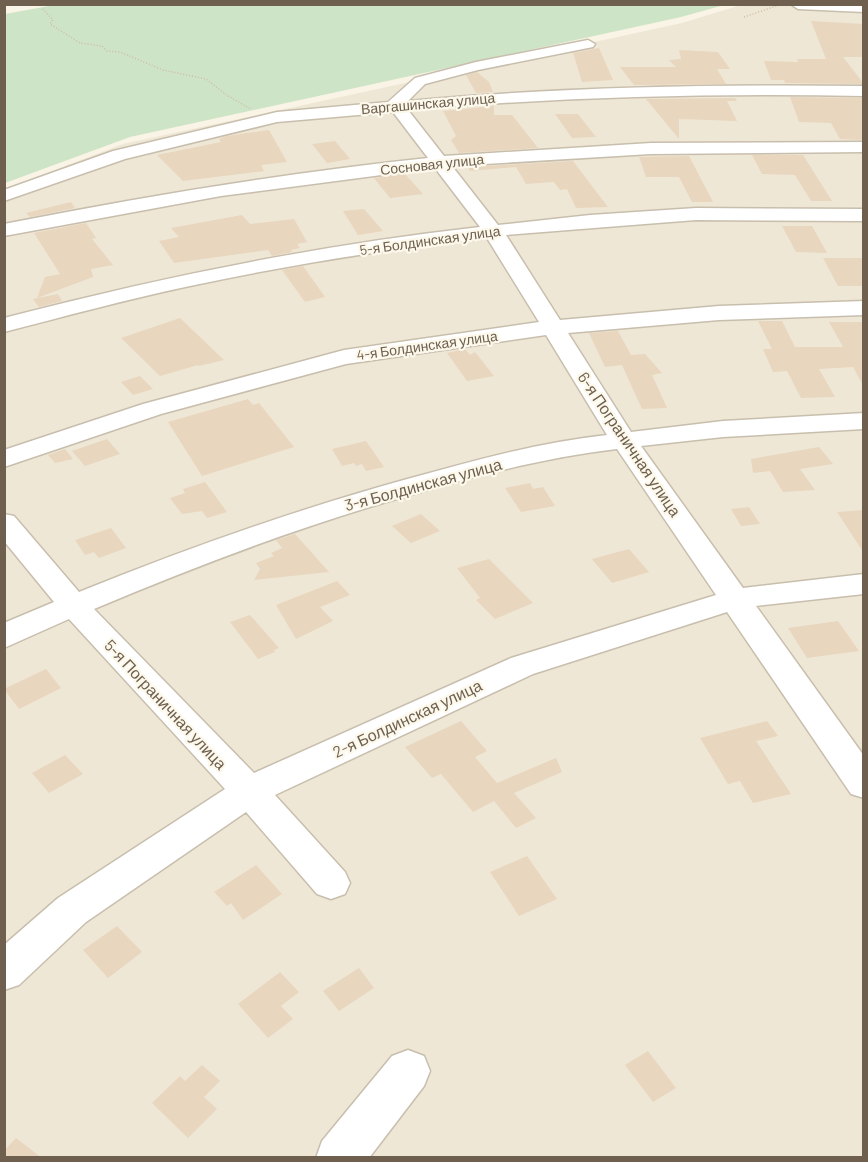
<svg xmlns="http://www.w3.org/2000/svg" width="868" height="1162" font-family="Barlow,sans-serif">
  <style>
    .residential { fill: #efe7d5 }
    .green { fill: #cee4c6 }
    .building { fill: #e8d6bf }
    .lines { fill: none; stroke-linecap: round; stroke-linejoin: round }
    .minor-casing { stroke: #c8bead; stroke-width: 3 }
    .path { stroke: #cfbca5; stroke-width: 1.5; stroke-dasharray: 1 2; stroke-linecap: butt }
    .minor { fill: #fff; fill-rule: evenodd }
    .labels { text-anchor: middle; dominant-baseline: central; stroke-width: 4.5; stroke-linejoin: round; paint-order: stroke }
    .far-street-label { font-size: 14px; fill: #6e5f4e; stroke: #fcf8eb }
    .street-label { font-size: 16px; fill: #6e5f4e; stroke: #fcf8eb }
  </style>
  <rect width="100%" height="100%" fill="#f9f4e6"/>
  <polygon class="residential" points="741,5 863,5 863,1157 5,1158 5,189 123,144 682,23"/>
  <polygon class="green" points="60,4 724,4 724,5 681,17 130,137 5,183 5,14"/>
  <g class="building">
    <polygon points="811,21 864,24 864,57 843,57 864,84 785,83 784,80 771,80 764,61 798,62 797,59 826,59"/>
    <polygon points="599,48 613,80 582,82 573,53"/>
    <polygon points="679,50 718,52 730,69 717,69 726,84 634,85 620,67 676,67 669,60 681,59"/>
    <polygon points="477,72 489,82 493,92 476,93 466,75"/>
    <polygon points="790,97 864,98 864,140 840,139 831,123 799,122"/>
    <polygon points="735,98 737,101 727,101 737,121 679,119 679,139 646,99"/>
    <polygon points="494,106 494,115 512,115 538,148 459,153 451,140 456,136 443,111"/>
    <polygon points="555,114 578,114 596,137 572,138"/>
    <polygon points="269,130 287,162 261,165 264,171 183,181 157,155 221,142 219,139 227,136"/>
    <polygon points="335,141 350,159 327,163 312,144"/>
    <polygon points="752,155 803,155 832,201 811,201 795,175 762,174"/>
    <polygon points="689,156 713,202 692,202 679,177 646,177 639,157"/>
    <polygon points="573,161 608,207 576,208 567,189 560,190 554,182 526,184 516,167 470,171 468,167"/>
    <polygon points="405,174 423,194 390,198 374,178"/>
    <polygon points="71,202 75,208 30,217 26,213"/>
    <polygon points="364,209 383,231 358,235 343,211"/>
    <polygon points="242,215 250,224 294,219 307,242 297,244 300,248 291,250 292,252 272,256 268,250 174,263 159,241 179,237 171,228"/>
    <polygon points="86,223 96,238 92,239 113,265 91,269 93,277 37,298 45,277 60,274 34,233"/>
    <polygon points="782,226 812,226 827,253 796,252"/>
    <polygon points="823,258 864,258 864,286 838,286"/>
    <polygon points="303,266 325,297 305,302 282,270"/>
    <polygon points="58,294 62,301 39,307 33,299"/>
    <polygon points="180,318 224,360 199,366 198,365 160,376 121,338"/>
    <polygon points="758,321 782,321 795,347 843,347 829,322 864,322 864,387 853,367 819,369 835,397 801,398 787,371 773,372 763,349 772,349"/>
    <polygon points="618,331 631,355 645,354 662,373 652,375 667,408 642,409 622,365 605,367 589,333"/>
    <polygon points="465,349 470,355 475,352 494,376 467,381 447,353"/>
    <polygon points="140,376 153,389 133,395 121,382"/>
    <polygon points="248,399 253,405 259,403 294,447 202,476 168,422"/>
    <polygon points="107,439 120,454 85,466 72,451"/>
    <polygon points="366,441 384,467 366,471 362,464 356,466 354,463 342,466 332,449"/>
    <polygon points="819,447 833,464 800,469 815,490 783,492 770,471 753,473 751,459"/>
    <polygon points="65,449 73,459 55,463 48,455"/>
    <polygon points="205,482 227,512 207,518 202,511 182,514 170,498 185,493 183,489"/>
    <polygon points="530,483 533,489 543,487 555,506 521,512 505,488"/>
    <polygon points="749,507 760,524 741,526 731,509"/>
    <polygon points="864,510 864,553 837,512"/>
    <polygon points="421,514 440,531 411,543 392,526"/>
    <polygon points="111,528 126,548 99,558 94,552 85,555 75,540"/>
    <polygon points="295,534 329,572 254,580 260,569 256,563 274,556 271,553 282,548 276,540"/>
    <polygon points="629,549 649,572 612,583 592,559"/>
    <polygon points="489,559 533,603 495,619 476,600 480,598 457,568"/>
    <polygon points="337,581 350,595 320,607 333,621 296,639 276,605"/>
    <polygon points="250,615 279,648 274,650 275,652 258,659 230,622"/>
    <polygon points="838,621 859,651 807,658 788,628"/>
    <polygon points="46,669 61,688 19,709 4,689"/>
    <polygon points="461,721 487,751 475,757 497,783 556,758 562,772 514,793 536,818 516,828 494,801 473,812 441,774 432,778 405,747"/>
    <polygon points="767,721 778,736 756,741 791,794 753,803 740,781 728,784 700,738"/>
    <polygon points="65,755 83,774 49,793 32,773"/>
    <polygon points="527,856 557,899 519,916 490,872"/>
    <polygon points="256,865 282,894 243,920 231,903 227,906 214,892"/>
    <polygon points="117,926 142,952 108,978 83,950"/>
    <polygon points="359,968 374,988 339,1011 323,991"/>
    <polygon points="280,972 299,992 281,1006 293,1019 268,1038 238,1004"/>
    <polygon points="648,1051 676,1088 653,1102 625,1065"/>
    <polygon points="202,1065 220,1081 204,1097 217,1109 188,1138 152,1103 180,1076 185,1081"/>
    <polygon points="16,1138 42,1158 4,1158 4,1151"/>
  </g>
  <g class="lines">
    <defs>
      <g id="minor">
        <polygon points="864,4 864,12 798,9 792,5"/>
        <path d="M588,40L595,44L593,47L478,70L425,84L408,101C559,87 711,84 864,86V96C712,93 560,97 408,110L444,156L651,143L864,142V152L651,154L452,166L498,225L590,215L696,208L864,209V221L696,220L506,235L560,320L719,306L864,301V315L719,320L568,333L631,432L723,421L864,413V429L723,437L641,446L743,588L864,574V594L756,606L864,756V798L851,794L727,612L533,674L275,795L345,872L350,883L345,894L331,899L317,894L246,812L86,922L19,985L4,990V945L58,898L225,789L69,619L4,648V623L54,602L4,541V514L14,516L79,592C188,548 298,509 411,478C476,460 541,442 607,435L546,335L346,364L161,414L4,467V450L143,404L344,350L539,322L487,238C388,249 288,265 190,286C128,299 66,316 4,332V318C161,277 319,245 480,227L435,168L221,196L4,236V224C145,196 285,173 428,158L393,112L277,122L125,159L4,201V190L113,151L277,112L388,102L415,78L476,62ZM617,449L716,595L511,658L254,773L94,609C201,564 309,523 421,492C486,473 549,457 617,449Z"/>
        <polygon points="408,1050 424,1056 430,1071 424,1086 369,1158 316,1158 322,1141 392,1056"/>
      </g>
    </defs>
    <use href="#minor" class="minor-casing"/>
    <g class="path">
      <polyline points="43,9 53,20 50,24 80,43 102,46 107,51 120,52 163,70 206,79 228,96 251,109"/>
      <polyline points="744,17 782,4"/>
    </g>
    <use href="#minor" class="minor"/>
  </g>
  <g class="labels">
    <g class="far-street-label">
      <text transform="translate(428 103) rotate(-5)">Варгашинская улица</text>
      <text transform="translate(432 164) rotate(-6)">Сосновая улица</text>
      <text transform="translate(430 240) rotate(-8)">5-я Болдинская улица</text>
      <text transform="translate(427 345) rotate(-8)">4-я Болдинская улица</text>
    </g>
    <g class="street-label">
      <text transform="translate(630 444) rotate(56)">6-я Пограничная улица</text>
      <text transform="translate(423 484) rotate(-15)">3-я Болдинская улица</text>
      <text transform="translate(166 704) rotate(47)">5-я Пограничная улица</text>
      <text transform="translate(407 718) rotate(-25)">2-я Болдинская улица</text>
    </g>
  </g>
  <rect width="868" height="1162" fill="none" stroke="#6e5f4e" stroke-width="12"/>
</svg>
